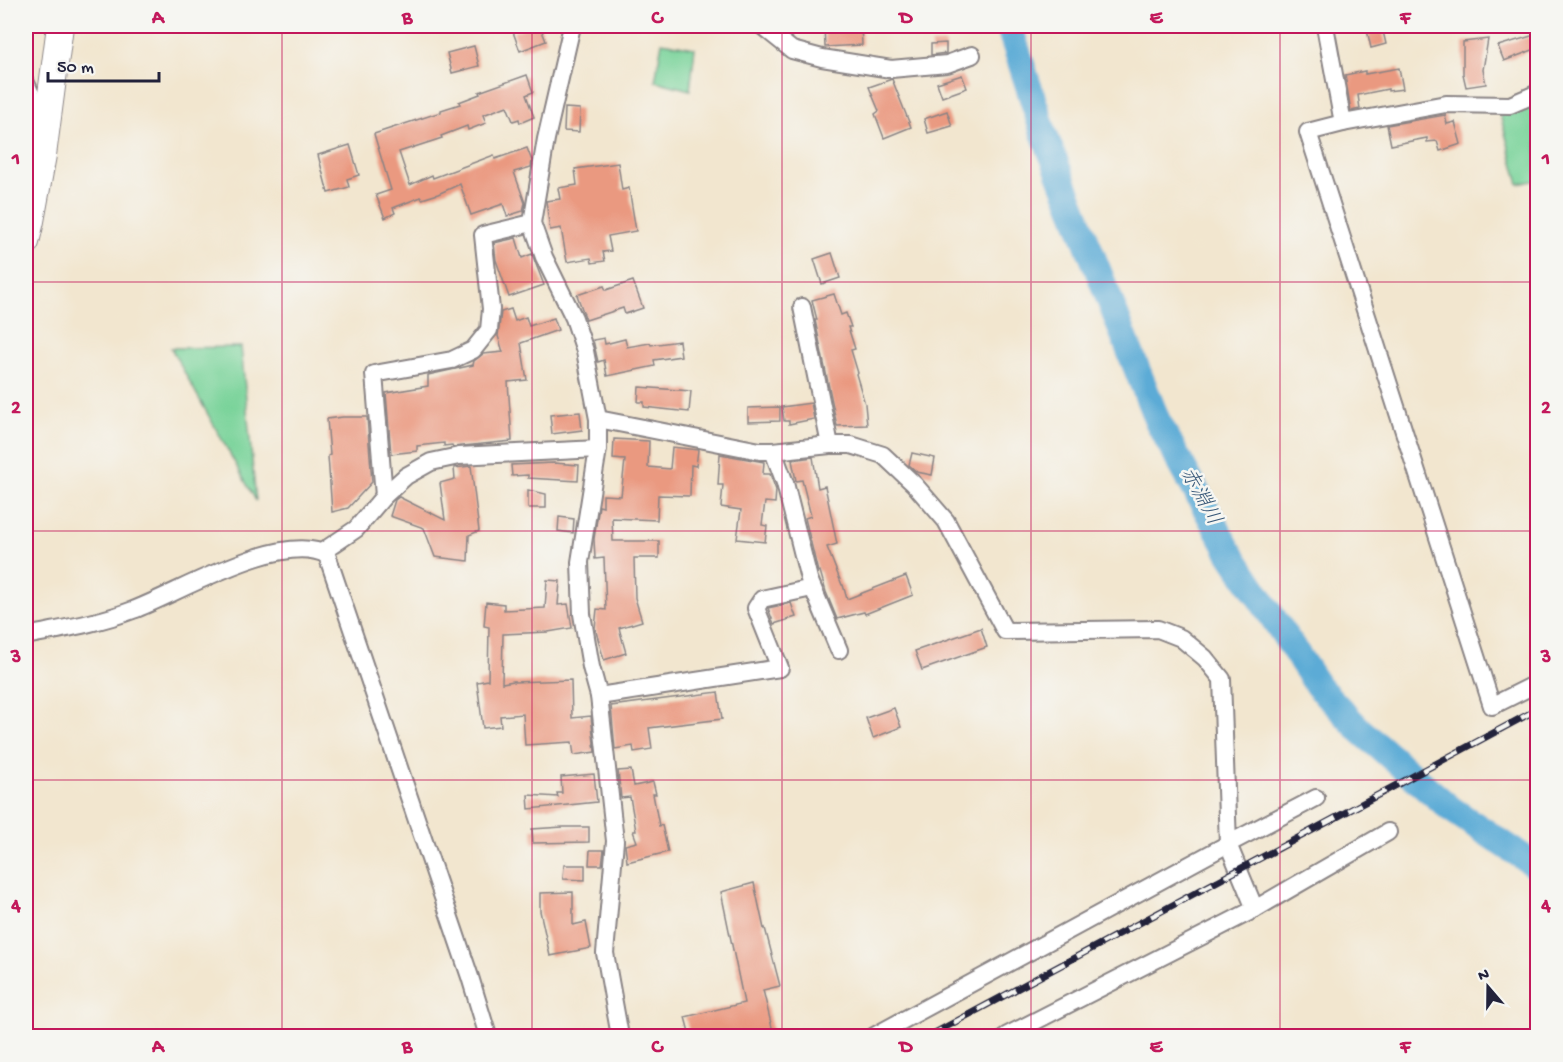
<svg xmlns="http://www.w3.org/2000/svg" width="1563" height="1062" font-family="'Gochi Hand','Klee One',sans-serif">
  <style>
    .green { fill: #79d39a; stroke: #4e7a6a; stroke-width: 1.5 }
    .lines { fill: none; stroke-linecap: round; stroke-linejoin: round }
    .river { stroke: #5cabd6; stroke-width: 27 }
    .building { fill: #ea9980 }
    .minor-casing { stroke: #8a8485; stroke-width: 20 }
    .primary-casing { stroke: #8a8485; stroke-width: 28 }
    .minor { stroke: #fff; stroke-width: 16 }
    .primary { stroke: #fff; stroke-width: 26 }
    .rail-casing { stroke: #22223b; stroke-width: 7 }
    .rail { stroke: #f6f6f2; stroke-width: 4.5; stroke-dasharray: 14; stroke-linecap: butt }
    .grid { fill: none; stroke: #c2185b; stroke-width: 1.5; stroke-opacity: 0.55 }
    .labels { text-anchor: middle; dominant-baseline: central; stroke-width: 5; stroke-linejoin: round; paint-order: stroke }
    .water-label { font-size: 21px; font-style: italic; fill: #395979; stroke: #f6f6f2 }
    .neatline { fill: none; stroke: #c2185b; stroke-width: 2 }
    .grid-label { font-size: 20px; text-anchor: middle; font-weight: bold; fill: #c2185b }
  </style>
  <rect width="100%" height="100%" fill="#f6f6f2"/>
  <filter id="ink" filterUnits="userSpaceOnUse"><feTurbulence type="fractalNoise" baseFrequency=".0167" numOctaves="2"/><feDisplacementMap in="SourceGraphic" scale="12" xChannelSelector="R" yChannelSelector="G"/><feConvolveMatrix kernelMatrix="1 2 1 2 8 2 1 2 1" color-interpolation-filters="sRGB"/></filter>
  <filter id="wash" filterUnits="userSpaceOnUse"><feTurbulence type="fractalNoise" baseFrequency=".008" numOctaves="4" result="noise"/><feDisplacementMap in="SourceGraphic" scale="24" xChannelSelector="R" yChannelSelector="G"/><feGaussianBlur stdDeviation="1.35" result="paint"/><feColorMatrix in="noise" values="0 0 0 0 0 0 0 0 0 0 0 0 0 0 0 0 0 1.4 0 .05"/><feComposite in="paint" operator="in"/></filter>
  <g filter="url(#wash)">
    <rect width="100%" height="100%" fill="#f2e6cf"/>
    <g class="green">
      <polygon points="662,42 695,48 690,90 655,81"/>
      <polygon points="1537,94 1537,180 1519,184 1499,111"/>
      <polygon points="241,347 256,501 171,348"/>
    </g>
    <g class="lines">
      <polyline class="river" points="1009,26 1044,134 1157,420 1229,551 1318,686 1361,731 1451,809 1538,867"/>
    </g>
    <g id="blocks">
      <g class="building">
        <polygon points="530,26 540,26 546,41 520,51 513,32"/>
        <polygon points="824,26 861,26 862,45 825,47"/>
        <polygon points="1382,27 1386,44 1371,48 1367,30"/>
        <polygon points="1538,34 1538,48 1504,61 1498,46"/>
        <polygon points="1488,39 1483,70 1486,84 1466,87 1463,74 1463,42"/>
        <polygon points="946,43 946,53 931,55 931,44"/>
        <polygon points="474,46 479,66 452,73 447,53"/>
        <polygon points="1399,68 1403,89 1388,91 1388,89 1358,95 1360,109 1351,111 1345,75 1365,71 1365,74"/>
        <polygon points="527,75 533,92 526,95 534,117 520,123 519,119 513,121 507,106 483,115 486,123 468,130 467,126 441,136 442,138 399,152 410,185 432,175 433,178 494,155 495,159 527,148 532,161 531,167 514,172 525,203 523,211 507,216 503,204 471,215 460,184 438,194 422,199 421,197 393,208 395,213 385,218 376,195 391,190 374,134 441,112 441,110 460,104 459,102 480,94 479,92"/>
        <polygon points="962,75 967,88 942,97 937,83"/>
        <polygon points="892,79 911,127 884,138 875,114 879,111 869,87"/>
        <polygon points="565,108 580,109 579,132 564,131"/>
        <polygon points="947,111 952,126 928,133 924,119"/>
        <polygon points="1445,115 1447,124 1455,122 1461,144 1440,151 1437,141 1427,142 1427,138 1391,145 1387,125"/>
        <polygon points="350,145 359,175 347,179 349,187 328,193 318,155"/>
        <polygon points="618,163 622,190 629,188 636,231 608,236 611,251 603,252 605,261 592,263 591,258 567,262 561,228 550,230 546,201 560,199 558,188 577,185 575,169"/>
        <polygon points="516,238 522,258 532,254 544,285 509,297 496,260 494,243"/>
        <polygon points="832,253 840,278 822,284 814,259"/>
        <polygon points="633,281 643,308 625,314 623,308 586,320 577,295 604,286 606,290"/>
        <polygon points="834,294 841,315 846,313 851,327 848,327 855,349 851,350 858,373 856,374 865,404 867,425 837,426 815,320 817,320 812,300"/>
        <polygon points="511,309 515,321 526,317 529,326 554,318 558,330 521,343 527,380 508,382 512,441 453,447 452,445 444,446 444,443 417,446 417,451 391,454 386,393 428,386 428,375 473,365 474,361 483,354 503,352 498,336 501,312"/>
        <polygon points="604,338 605,344 625,339 627,347 650,343 651,345 679,341 681,356 654,360 655,366 607,376 604,360 598,362 593,340"/>
        <polygon points="639,387 691,391 689,412 644,407 644,402 638,402"/>
        <polygon points="811,403 814,419 789,424 789,421 784,421 782,407"/>
        <polygon points="780,407 780,421 748,422 748,408"/>
        <polygon points="580,412 582,430 552,434 550,415"/>
        <polygon points="343,417 367,417 372,482 348,508 332,512 328,456 330,455 327,419"/>
        <polygon points="614,439 649,441 648,467 670,469 672,447 698,450 696,466 691,465 690,496 658,495 657,520 612,518 613,541 659,541 659,558 634,558 635,598 642,621 619,628 626,653 604,660 595,628 597,609 606,610 604,558 595,559 594,539 599,506 603,507 603,495 621,496 625,460 613,459"/>
        <polygon points="912,453 935,458 932,475 917,472 909,465"/>
        <polygon points="720,454 764,462 763,474 770,474 776,490 775,503 765,502 762,525 767,526 765,542 737,539 741,510 721,507 723,485 718,485"/>
        <polygon points="813,457 818,488 825,486 837,544 827,547 842,585 843,585 847,599 906,576 913,595 865,614 864,612 837,619 826,592 820,571 818,572 805,518 811,516 802,480 796,481 792,460"/>
        <polygon points="554,463 579,465 578,481 528,478 528,475 512,476 511,465"/>
        <polygon points="471,466 479,531 469,535 468,561 435,557 424,528 390,516 395,500 399,497 445,520 440,483 455,479 454,468"/>
        <polygon points="528,490 546,494 546,508 528,508"/>
        <polygon points="559,517 574,519 573,533 558,531"/>
        <polygon points="547,580 560,581 558,605 568,604 572,628 548,632 503,634 502,683 514,681 514,682 571,680 572,718 591,716 595,752 574,755 572,742 525,745 523,714 500,716 501,726 483,728 477,682 488,680 489,627 484,626 486,602 504,604 504,610 545,608"/>
        <polygon points="791,603 796,617 774,624 768,608"/>
        <polygon points="981,628 987,647 922,670 915,651"/>
        <polygon points="718,692 722,719 649,728 652,749 634,752 633,746 615,749 611,706"/>
        <polygon points="894,708 901,727 873,738 866,718"/>
        <polygon points="631,770 634,786 653,782 656,794 653,794 659,826 662,825 668,852 627,862 625,845 637,842 633,831 636,831 630,797 621,798 618,771"/>
        <polygon points="594,774 597,802 529,809 528,795 558,797 557,793 562,793 561,777"/>
        <polygon points="563,827 589,827 589,842 533,843 532,829"/>
        <polygon points="590,850 604,850 602,865 589,865"/>
        <polygon points="564,865 585,865 585,880 563,879"/>
        <polygon points="754,883 764,929 765,928 780,986 763,990 774,1036 690,1036 685,1017 744,1003 721,892"/>
        <polygon points="573,892 573,925 586,922 591,948 550,956 540,911 540,893"/>
      </g>
    </g>
  </g>
  <g filter="url(#ink)">
    <use href="#blocks" fill-opacity="0" stroke="#8a8485" stroke-width="1.5"/>
    <g class="lines">
      <defs>
        <g id="minor">
          <polyline points="572,26 546,139 532,223 544,257 574,318 585,351 598,419 598,449 580,562 582,614 591,667 599,696 615,841 605,953 620,1036"/>
          <polyline points="762,26 792,50 822,58 891,69 947,64 972,55"/>
          <polyline points="1325,26 1343,123"/>
          <polyline points="26,83 45,126"/>
          <polyline points="1538,93 1510,105 1446,104 1343,123 1308,132 1492,706 1538,683"/>
          <polyline points="802,307 830,445"/>
          <polyline points="598,419 760,451 773,451 785,483 809,579 839,650"/>
          <polyline points="773,451 830,445 851,445 883,455 914,484 946,521 1005,631 1158,629 1181,638 1205,658 1222,679 1228,844 1255,909"/>
          <polyline points="384,496 374,374 452,360 473,350 489,330 491,309 483,235 532,223"/>
          <polyline points="322,552 356,529 384,496 406,476 431,462 459,456 598,449"/>
          <path d="M26,636C61,629 99,623 133,610C179,593 282,530 327,555L470,977L488,1036"/>
          <polyline points="599,696 780,668 756,608 762,599 812,588"/>
          <polyline points="874,1036 1228,844 1316,798"/>
          <polyline points="1006,1036 1255,909 1388,832"/>
        </g>
        <polyline id="primary" points="26,242 31,221 43,155 60,26"/>
      </defs>
      <use href="#minor" class="minor-casing"/>
      <use href="#primary" class="primary-casing"/>
      <use href="#minor" class="minor"/>
      <use href="#primary" class="primary"/>
      <defs>
        <polyline id="rail" points="929,1036 1538,709"/>
      </defs>
      <use href="#rail" class="rail-casing"/>
      <use href="#rail" class="rail"/>
    </g>
  </g>
  <path class="grid" d="M282,26V1036M532,26V1036M782,26V1036M1031,26V1036M1280,26V1036M26,282H1538M26,531H1538M26,780H1538"/>
  <g class="labels">
    <g class="water-label">
      <text transform="translate(1199 497) rotate(61)">赤淵川</text>
    </g>
  </g>
  <rect width="1563" height="1062" fill="none" stroke="#f6f6f2" stroke-width="66"/>
  <g transform="translate(1488 987) rotate(340)" stroke="#f6f6f2" stroke-width="4.5" paint-order="stroke">
  <path d="M0-4.5L10 22L0 15L-10 22Z" fill="#22223b"/>
  <text y="-9" font-size="16" font-weight="bold" text-anchor="middle" fill="#22223b">N</text>
  </g>
  <path d="M48 72v9h111v-9" fill="none" stroke="#22223b" stroke-width="3"/>
  <text x="57" y="72" font-size="18" fill="#22223b" stroke="#f6f6f2" stroke-width="4.5" paint-order="stroke">50 m</text>
  <rect x="33" y="33" width="1497" height="996" class="neatline"/>
  <g class="grid-label">
    <text x="158" y="23">A</text>
    <text x="407" y="23">B</text>
    <text x="657" y="23">C</text>
    <text x="906" y="23">D</text>
    <text x="1156" y="23">E</text>
    <text x="1405" y="23">F</text>
    <text x="16" y="164">1</text>
    <text x="1546" y="164">1</text>
    <text x="16" y="413">2</text>
    <text x="1546" y="413">2</text>
    <text x="16" y="662">3</text>
    <text x="1546" y="662">3</text>
    <text x="16" y="911">4</text>
    <text x="1546" y="911">4</text>
    <text x="158" y="1052">A</text>
    <text x="407" y="1052">B</text>
    <text x="657" y="1052">C</text>
    <text x="906" y="1052">D</text>
    <text x="1156" y="1052">E</text>
    <text x="1405" y="1052">F</text>
  </g>
</svg>
